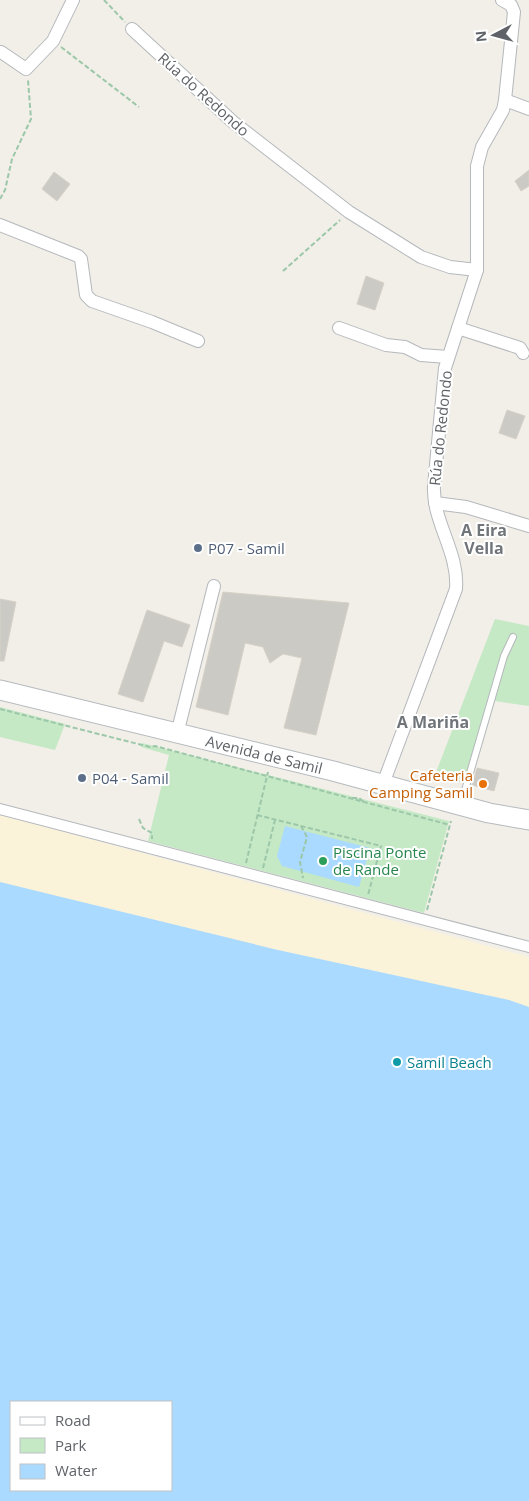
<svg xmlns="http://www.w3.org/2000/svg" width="529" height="1501" font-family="'Open Sans',sans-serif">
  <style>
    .green { fill: #c5e8c5 }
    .sand { fill: #fbf3d9 }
    .water { fill: #aadaff; fill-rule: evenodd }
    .building { fill: #cccac5; stroke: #d6d1c6 }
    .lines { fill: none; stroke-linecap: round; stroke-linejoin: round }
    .service-casing { stroke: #b5b8bc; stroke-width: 8 }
    .pedestrian-casing { stroke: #b5b8bc; stroke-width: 12 }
    .minor-casing { stroke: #b5b8bc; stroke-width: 14 }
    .secondary-casing { stroke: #b6babf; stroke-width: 21 }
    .path { stroke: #9cc7a9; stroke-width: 2; stroke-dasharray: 5 2.5; stroke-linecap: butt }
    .service { stroke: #fff; stroke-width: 6 }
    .pedestrian { stroke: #fff; stroke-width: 10 }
    .minor { stroke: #fff; stroke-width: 12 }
    .secondary { stroke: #fff; stroke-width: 19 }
    .service-dot { fill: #5c6f8a; stroke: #fff; stroke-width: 2 }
    .food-dot { fill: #e8710a; stroke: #fff; stroke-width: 2 }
    .leisure-dot { fill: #2e9e5b; stroke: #fff; stroke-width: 2 }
    .culture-dot { fill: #0f9aa8; stroke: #fff; stroke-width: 2 }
    .labels { text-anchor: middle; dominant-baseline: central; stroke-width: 4; stroke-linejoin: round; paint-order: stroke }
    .street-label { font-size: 15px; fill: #5f6368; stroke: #fff }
    .service-label { font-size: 15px; fill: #4e5e75; stroke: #fff; text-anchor: start }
    .food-label { font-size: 15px; fill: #c56008; stroke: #fff; text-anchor: end }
    .leisure-label { font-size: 15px; fill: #27864d; stroke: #fff; text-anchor: start }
    .culture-label { font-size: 15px; fill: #0d838f; stroke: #fff; text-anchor: start }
    .neighbourhood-label { font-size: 16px; font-weight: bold; fill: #70757a; stroke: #fff }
  </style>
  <rect width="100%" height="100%" fill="#f1efe8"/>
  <g class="green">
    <polygon points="495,619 529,626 529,706 495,701 470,785 435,775"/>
    <polygon points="0,707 65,724 55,750 0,737"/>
    <polygon points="142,743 449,821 424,913 148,841 169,755 141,747"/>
  </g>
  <polygon class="sand" points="0,815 529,957 529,1151 0,973"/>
  <g class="water">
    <polygon points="285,826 370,848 359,887 282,866 277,856"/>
    <path d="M0,882L278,950L509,1000L529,1007V1501H0ZM171,1402V1490H11V1402Z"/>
  </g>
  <g class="building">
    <polygon points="529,170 529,186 521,191 515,181"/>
    <polygon points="54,172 70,184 57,201 42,189"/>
    <polygon points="366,276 384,283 375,310 357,304"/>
    <polygon points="507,410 525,416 516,439 499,433"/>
    <polygon points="223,592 349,603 316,735 284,728 302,658 283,654 270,663 263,647 245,643 228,715 196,707"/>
    <polygon points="0,599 16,602 4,661 0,661"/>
    <polygon points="147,610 190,625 182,647 164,641 143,702 118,694"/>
    <polygon points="477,768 499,773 494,791 472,785"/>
  </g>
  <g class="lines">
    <defs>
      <polyline id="service" points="461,804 504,656 513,637"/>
      <polyline id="pedestrian" points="0,809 529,947"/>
      <g id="minor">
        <polyline points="132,29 233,122 349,212 421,257 450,267 477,270"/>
        <polyline points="1,52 26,69 53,41 73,0"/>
        <polyline points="505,100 529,109"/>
        <polyline points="0,225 78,256 81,259 86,295 92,301 152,322 198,341"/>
        <polyline points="339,328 386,345 405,347 421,355 448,357"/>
        <polyline points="458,328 520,348 523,353"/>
        <polyline points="435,503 466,507 529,526"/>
        <polyline points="177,734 214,586"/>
        <path d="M383,784L456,589C459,552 432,521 434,486L445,368L477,270V166L482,147L503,110L505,100L514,12L511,5L502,0"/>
      </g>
      <g id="secondary">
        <path id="s1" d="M0,690L333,771L489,813L529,820"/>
      </g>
    </defs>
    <use href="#service" class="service-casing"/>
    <use href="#pedestrian" class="pedestrian-casing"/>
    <use href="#minor" class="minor-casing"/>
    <use href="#secondary" class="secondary-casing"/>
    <g class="path">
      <polyline points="104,0 125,22"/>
      <polyline points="61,47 139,107"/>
      <polyline points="0,199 5,190 12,159 31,119 28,80"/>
      <polyline points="283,271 340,220"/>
      <polyline points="0,709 150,747 155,746 450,825"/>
      <polyline points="352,798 359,798 364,802"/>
      <polyline points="257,815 381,846 368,895"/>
      <polyline points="139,819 143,828 152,833 152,839"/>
      <polyline points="301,826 307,837 300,862 303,878"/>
      <polyline points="246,863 268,772"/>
      <polyline points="263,868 275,820"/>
      <polyline points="427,910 451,821"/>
    </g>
    <use href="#service" class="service"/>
    <use href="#pedestrian" class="pedestrian"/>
    <use href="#minor" class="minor"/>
    <use href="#secondary" class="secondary"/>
  </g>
  <g class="service-dot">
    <circle cx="198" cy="548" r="5"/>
    <circle cx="82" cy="778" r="5"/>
  </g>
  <circle class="food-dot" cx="483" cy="784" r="5"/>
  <circle class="leisure-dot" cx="323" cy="861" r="5"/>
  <circle class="culture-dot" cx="397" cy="1062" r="5"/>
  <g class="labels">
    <g class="street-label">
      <text transform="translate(204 94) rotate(42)">Rúa do Redondo</text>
      <text transform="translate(440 428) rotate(-84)">Rúa do Redondo</text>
      <text stroke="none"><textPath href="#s1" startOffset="272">Avenida de Samil</textPath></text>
    </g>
    <g class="service-label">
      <text x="208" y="548">P07 - Samil</text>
      <text x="92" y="778">P04 - Samil</text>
    </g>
    <g class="food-label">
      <text x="473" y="775">Cafeteria<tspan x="473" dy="17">Camping Samil</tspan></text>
    </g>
    <g class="leisure-label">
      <text x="333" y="852">Piscina Ponte<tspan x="333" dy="17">de Rande</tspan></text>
    </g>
    <g class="culture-label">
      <text x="407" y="1062">Samil Beach</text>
    </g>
    <g class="neighbourhood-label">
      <text x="484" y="530">A Eira<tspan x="484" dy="18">Vella</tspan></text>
      <text x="433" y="722">A Mariña</text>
    </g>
  </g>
  <rect x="10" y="1401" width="162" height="90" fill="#ffffff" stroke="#bfc1c3"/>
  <rect x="20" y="1417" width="25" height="8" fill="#ffffff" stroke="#bfc1c3"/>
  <text x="55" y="1426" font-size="15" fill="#5f6368">Road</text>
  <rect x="20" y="1438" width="25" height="15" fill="#c5e8c5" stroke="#bfc1c3"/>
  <text x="55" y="1451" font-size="15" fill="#5f6368">Park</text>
  <rect x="20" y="1464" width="25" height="15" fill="#aadaff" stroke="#bfc1c3"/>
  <text x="55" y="1476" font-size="15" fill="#5f6368">Water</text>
  <g transform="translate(494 35) rotate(264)" stroke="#ffffff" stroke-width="4" paint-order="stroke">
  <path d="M0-4L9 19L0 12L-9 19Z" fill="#5f6368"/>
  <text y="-8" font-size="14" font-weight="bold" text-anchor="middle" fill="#5f6368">N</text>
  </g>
</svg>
